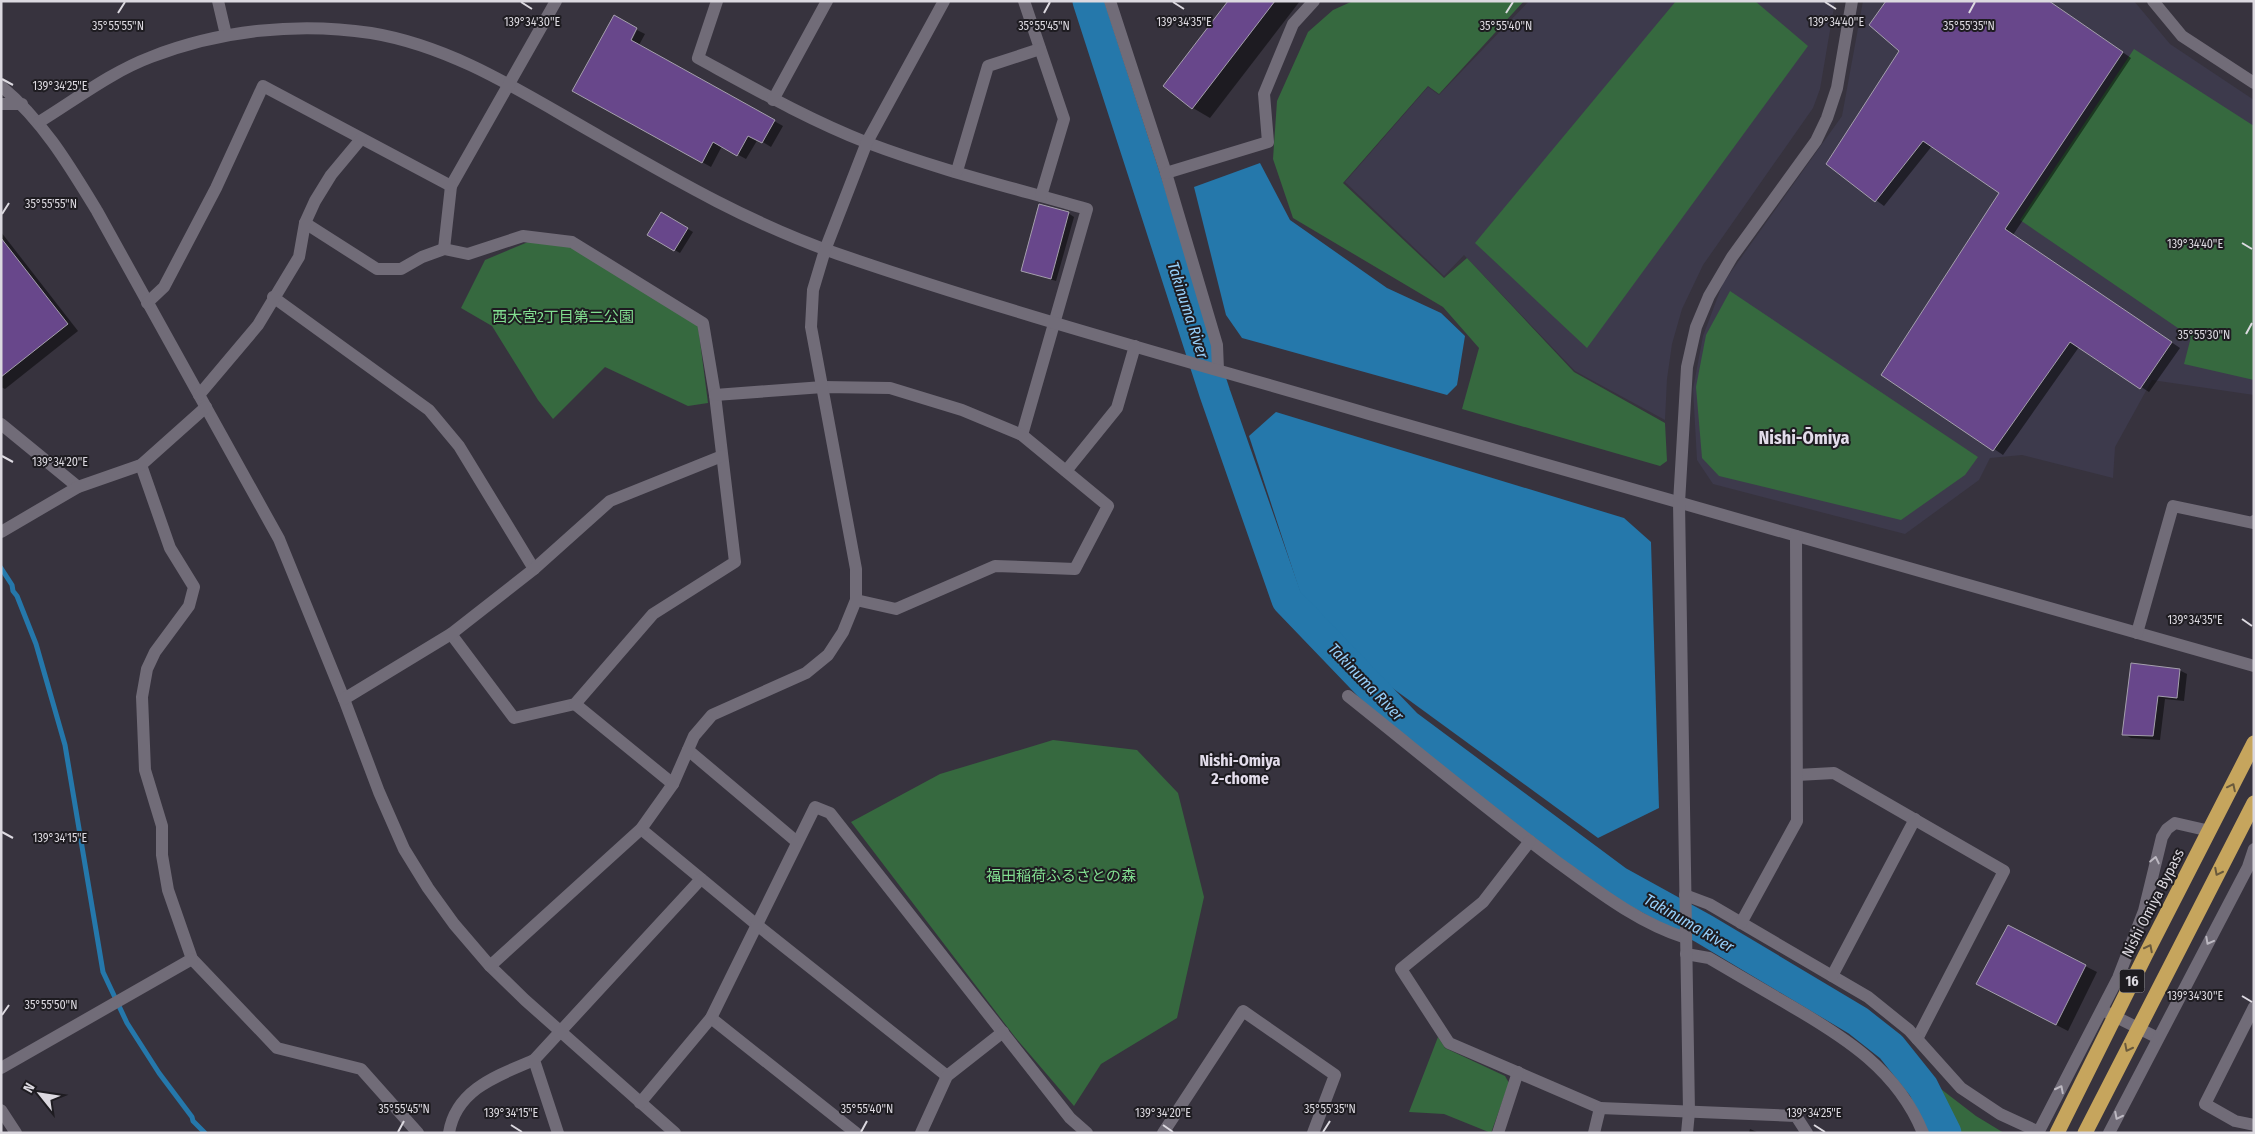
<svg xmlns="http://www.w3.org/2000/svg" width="2255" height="1134" font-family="'Fira Sans Condensed','Noto Sans JP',sans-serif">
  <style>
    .education { fill: #3d3a4c }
    .green { fill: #36693f }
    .water { fill: #2578ab }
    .shadow { fill: #0007 }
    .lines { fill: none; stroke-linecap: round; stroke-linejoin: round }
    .stream { stroke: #2578ab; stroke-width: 5 }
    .river { stroke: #2578ab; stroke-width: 31 }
    .building { fill: #68478b; stroke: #a5a0ad }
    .minor { stroke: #716c78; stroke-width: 12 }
    .highway { stroke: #c6a55d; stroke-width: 15 }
    .oneway { stroke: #6a5a3c }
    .oneway2 { stroke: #bcb8c1 }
    .ticks { fill: none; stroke: #dcd9e0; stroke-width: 2 }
    .labels { text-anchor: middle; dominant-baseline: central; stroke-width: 4; stroke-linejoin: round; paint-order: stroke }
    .shield { fill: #1e1c21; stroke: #a3a0a7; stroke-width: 1 }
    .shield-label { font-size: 14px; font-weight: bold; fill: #dcd9e0 }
    .park-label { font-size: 15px; fill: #82de90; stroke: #1e1c21 }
    .street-label { font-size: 15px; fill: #dcd9e0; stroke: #1e1c21 }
    .water-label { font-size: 16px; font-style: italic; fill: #96cffa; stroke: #1e1c21 }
    .neighbourhood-label { font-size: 16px; font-weight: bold; fill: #e2dcea; stroke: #1e1c21 }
    .quarter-label { font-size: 18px; font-weight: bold; fill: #e2dcea; stroke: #1e1c21 }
    .ticks-label { font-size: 12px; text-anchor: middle; fill: #dcd9e0; stroke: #1e1c21; stroke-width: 4; stroke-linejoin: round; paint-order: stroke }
  </style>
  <rect width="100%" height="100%" fill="#37333e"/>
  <g class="education">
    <polygon points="1529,1 1835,1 1820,89 1813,108 1703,265 1682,309 1672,344 1667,379 1665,420 1575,371 1464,255 1444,276 1345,182 1428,87 1439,95"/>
    <polygon points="1863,1 2134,1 2170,44 2254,100 2254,395 2152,380 2115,447 2113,478 2022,455 1990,458 1979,480 1905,534 1713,484 1697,460 1693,389 1703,336 1723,283 1842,116"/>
  </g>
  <g class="green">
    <polygon points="1353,1 1524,1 1439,94 1428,86 1343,183 1444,278 1467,258 1574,372 1665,423 1667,461 1660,466 1462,409 1479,348 1443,307 1293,218 1273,159 1277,101 1308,32 1333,10"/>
    <polygon points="1676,1 1755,1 1808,46 1587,348 1475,243"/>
    <polygon points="2134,49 2254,126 2254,380 2184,364 2191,337 2020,220"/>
    <polygon points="528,242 571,247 698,326 708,403 688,406 605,367 553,419 538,400 492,326 461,308 485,260"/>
    <polygon points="1730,291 1978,457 1965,475 1901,520 1719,476 1702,458 1696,387 1706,335"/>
    <polygon points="1053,740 1137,750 1178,793 1204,897 1177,1018 1101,1064 1074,1106 1015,1037 851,822 940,774"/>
    <polygon points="1438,1037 1445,1048 1505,1076 1509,1083 1491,1133 1444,1114 1409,1112"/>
    <polygon points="1937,1086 1976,1116 2004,1133 1957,1133"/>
  </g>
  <g class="water">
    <polygon points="1260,163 1290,220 1387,288 1441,313 1465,336 1457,385 1447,395 1242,338 1226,315 1194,187"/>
    <polygon points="1276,412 1624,518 1651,542 1659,808 1598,838 1365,668 1300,592 1249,436"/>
  </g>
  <g class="shadow">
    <polygon points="1230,1 1300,1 1210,118 1193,108"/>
    <polygon points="2049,1 2131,58 2013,235 2180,348 2149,392 2079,347 2003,455 1883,374 2001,193 1932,146 1884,206 1827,164"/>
    <polygon points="637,30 645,34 639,45 783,126 771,147 758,139 746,159 722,146 711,167 573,90 629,46"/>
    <polygon points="1068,213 1074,217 1056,281 1023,271"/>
    <polygon points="662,214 693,232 680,253 649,235"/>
    <polygon points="1,232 78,331 5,389 1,387"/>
    <polygon points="2179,670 2187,674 2184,701 2165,699 2160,740 2131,738 2124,734"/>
    <polygon points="2085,966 2097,972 2068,1031 1989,990"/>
    <polygon points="1750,1129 1759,1133 1749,1133"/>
  </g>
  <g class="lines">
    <polyline class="stream" points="1,568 12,585 13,591 17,596 36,644 65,745 103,972 127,1023 159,1073 192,1117 193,1121 205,1133"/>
    <polyline class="river" points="1088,1 1215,394 1287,600 1407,725 1617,881 1704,929 1858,1021 1891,1047 1923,1087 1946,1133"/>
  </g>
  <g class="building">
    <polygon points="1228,1 1275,1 1192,109 1163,86"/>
    <polygon points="1886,1 2049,1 2123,52 2005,229 2172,342 2140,389 2070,342 1993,451 1881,375 1999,193 1923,141 1875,202 1826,164 1899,51 1869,25"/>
    <polygon points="614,15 637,28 631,40 775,120 762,143 748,136 737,156 713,142 702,163 572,91"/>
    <polygon points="1039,204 1069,212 1051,279 1021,271"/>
    <polygon points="661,212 688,228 674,251 647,235"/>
    <polygon points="1,238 68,324 1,377"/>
    <polygon points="2131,663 2180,669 2177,698 2158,696 2153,736 2122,735"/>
    <polygon points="2008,925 2086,965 2056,1025 1976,984"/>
  </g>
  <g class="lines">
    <g class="minor">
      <polyline points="218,1 226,35"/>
      <path d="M717,1L698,58C753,88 809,120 868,143C939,170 1014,188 1087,209L1022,435"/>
      <polyline points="1024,1 1064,119 1041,196"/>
      <polyline points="1110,1 1166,173 1217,345 1218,370"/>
      <polyline points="2153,1 2182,36 2254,83"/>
      <path d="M1,86C43,121 69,165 97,211L279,539L344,699L379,792L404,849L428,888L454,924L490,966L525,1000L675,1133"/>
      <polyline points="773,100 827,1"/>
      <polyline points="1,104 22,104"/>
      <path d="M39,122C75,100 111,72 151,57C220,30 298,22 371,33C450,46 517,89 585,128C667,175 748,223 838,254C1013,314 1192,362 1369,414C1664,499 1959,582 2254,666"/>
      <polyline points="957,171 988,66 1040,49"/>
      <polyline points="1166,173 1268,142 1264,94 1293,24 1314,1"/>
      <polyline points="305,223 377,269 401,269 422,257 444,249 468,254 523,236 572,242 703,323 715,395 735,562 653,614 575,704 514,718 451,634"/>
      <polyline points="444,249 451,186 556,1"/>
      <polyline points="273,297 429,410 459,446 534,569"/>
      <polyline points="147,303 164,287 216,188 263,86 451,186"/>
      <polyline points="199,395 258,325 299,257 305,223 315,201 331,175 361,139"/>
      <polyline points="715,395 823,387 890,388 962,410 1022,435 1108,506 1075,569 995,566 896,609 856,600"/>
      <polyline points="1,424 78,487"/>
      <polyline points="141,465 170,548 194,587 189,606 155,652 147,669 142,697 145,770 162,826 162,855 168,890 192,959 277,1048 361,1069 418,1133"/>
      <polyline points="1066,471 1117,408 1135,346"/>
      <polyline points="1,532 78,487 141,465 206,407"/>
      <polyline points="2137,633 2173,506 2253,523 2254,521"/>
      <path d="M1348,696C1417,751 1485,808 1556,861C1596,890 1638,923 1686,938"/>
      <polyline points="344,699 451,634 534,569 610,501 722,456"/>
      <polyline points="575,704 673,784"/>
      <polyline points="688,750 797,842"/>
      <polyline points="1797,775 1834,773 2004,871 1917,1039"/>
      <polyline points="641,829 757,925 947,1076"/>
      <polyline points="1530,841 1483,902 1401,969 1449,1043 1600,1108"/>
      <polyline points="1685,895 1709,904 1868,997 1909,1030 1961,1088 2000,1114 2039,1132"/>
      <polyline points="1741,923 1797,821 1796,536"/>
      <path d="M1686,954L1709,958C1736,974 1764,990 1791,1006C1846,1038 1898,1071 1923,1133"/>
      <polyline points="490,966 641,829 673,784 694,736 712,715 806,673 828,655 843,632 856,600 856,569 811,327 813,290 825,250 867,142 944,1"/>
      <polyline points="1832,976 1915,819"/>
      <polyline points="2254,1007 2205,1104 2235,1121 2254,1125"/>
      <polyline points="2108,1013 2158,1038"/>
      <polyline points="711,1018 856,1133"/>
      <polyline points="1,1068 192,959"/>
      <polyline points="640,1103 711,1018 815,807 830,813 1070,1118 1087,1133"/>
      <polyline points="1,1110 16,1133"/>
      <path d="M449,1133C456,1089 499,1075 534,1060"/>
      <polyline points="558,1133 534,1060 701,879"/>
      <polyline points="921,1133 947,1076 1003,1032"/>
      <polyline points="1163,1133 1243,1011 1335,1075 1313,1133"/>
      <polyline points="1498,1133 1518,1072"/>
      <polyline points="1594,1133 1600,1108 1796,1116 1807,1133"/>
      <polyline points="1687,1133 1689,1112 1679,503 1687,367 1696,327 1709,296 1732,257 1816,141 1827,118 1837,88 1852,1"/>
      <polyline points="2038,1133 2118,978 2144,911 2162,837 2167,829 2175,823 2210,831"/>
      <polyline points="2109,1133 2248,867 2254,849"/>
    </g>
    <g class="highway">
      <polyline points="2057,1133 2146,954 2254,743"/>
      <polyline points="2085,1133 2254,803"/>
    </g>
  </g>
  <defs><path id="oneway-chevron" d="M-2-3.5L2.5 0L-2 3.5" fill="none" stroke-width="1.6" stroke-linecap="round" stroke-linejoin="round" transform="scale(1.25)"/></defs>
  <g class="oneway">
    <use href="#oneway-chevron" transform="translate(2232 787) rotate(-64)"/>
    <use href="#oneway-chevron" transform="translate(2218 872) rotate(117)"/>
    <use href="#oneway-chevron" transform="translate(2149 948) rotate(-63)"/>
    <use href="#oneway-chevron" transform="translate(2128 1048) rotate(117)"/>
  </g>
  <g class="oneway2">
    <use href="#oneway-chevron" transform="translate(2155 860) rotate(-78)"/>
    <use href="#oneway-chevron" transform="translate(2209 941) rotate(118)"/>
    <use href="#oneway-chevron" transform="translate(2060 1089) rotate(-63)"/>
    <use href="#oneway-chevron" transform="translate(2118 1116) rotate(117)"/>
  </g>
  <path class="ticks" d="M521,2L532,9M1173,2L1184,9M1825,2L1836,9M118,13L125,2M1044,13L1050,2M1506,13L1513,2M1969,13L1975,2M2,79L13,85M2,214L9,203M2242,243L2252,249M2246,334L2252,323M2,456L13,462M2242,619L2252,626M2,832L13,838M2242,996L2252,1002M2,1015L9,1005M511,1125L522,1132M1163,1125L1173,1132M1814,1125L1825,1132M398,1132L404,1121M861,1132L867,1121M1323,1132L1330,1121"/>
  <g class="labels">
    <rect class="shield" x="2119.5" y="969.5" width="25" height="23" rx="4"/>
    <g class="shield-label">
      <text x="2132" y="981">16</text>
    </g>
    <g class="park-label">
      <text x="563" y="317">西大宮2丁目第二公園</text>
      <text x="1061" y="876">福田稲荷ふるさとの森</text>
    </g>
    <g class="street-label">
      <text transform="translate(2153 903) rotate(-63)">Nishi Omiya Bypass</text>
    </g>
    <g class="water-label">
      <text transform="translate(1188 310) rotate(72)">Takinuma River</text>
      <text transform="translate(1366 682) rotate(46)">Takinuma River</text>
      <text transform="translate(1689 923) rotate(30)">Takinuma River</text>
    </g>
    <g class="neighbourhood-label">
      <text x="1240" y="760">Nishi-Omiya<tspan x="1240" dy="18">2-chome</tspan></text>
    </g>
    <g class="quarter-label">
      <text x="1804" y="438">Nishi-Ōmiya</text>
    </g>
  </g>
  <g class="ticks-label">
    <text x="532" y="26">139°34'30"E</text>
    <text x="1184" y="26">139°34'35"E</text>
    <text x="1836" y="26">139°34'40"E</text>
    <text x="118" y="30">35°55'55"N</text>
    <text x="1044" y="30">35°55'45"N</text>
    <text x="1506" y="30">35°55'40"N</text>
    <text x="1969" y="30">35°55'35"N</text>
    <text x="60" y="90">139°34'25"E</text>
    <text x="51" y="208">35°55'55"N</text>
    <text x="2195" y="248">139°34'40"E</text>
    <text x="2204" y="339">35°55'30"N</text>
    <text x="60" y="466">139°34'20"E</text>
    <text x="2195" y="624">139°34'35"E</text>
    <text x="60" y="842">139°34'15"E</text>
    <text x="2195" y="1000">139°34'30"E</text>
    <text x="51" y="1009">35°55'50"N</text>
    <text x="404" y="1113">35°55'45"N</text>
    <text x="867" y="1113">35°55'40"N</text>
    <text x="1330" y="1113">35°55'35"N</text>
    <text x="511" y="1117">139°34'15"E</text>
    <text x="1163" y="1117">139°34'20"E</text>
    <text x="1814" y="1117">139°34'25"E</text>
  </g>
  <rect width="2255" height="1134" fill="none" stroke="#dcd9e0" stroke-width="5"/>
  <g transform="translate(40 1094) rotate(300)" stroke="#1e1c21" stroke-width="4" paint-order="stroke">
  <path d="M0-4L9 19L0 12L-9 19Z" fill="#dcd9e0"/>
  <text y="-8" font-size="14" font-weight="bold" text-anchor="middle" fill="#dcd9e0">N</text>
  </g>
</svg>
